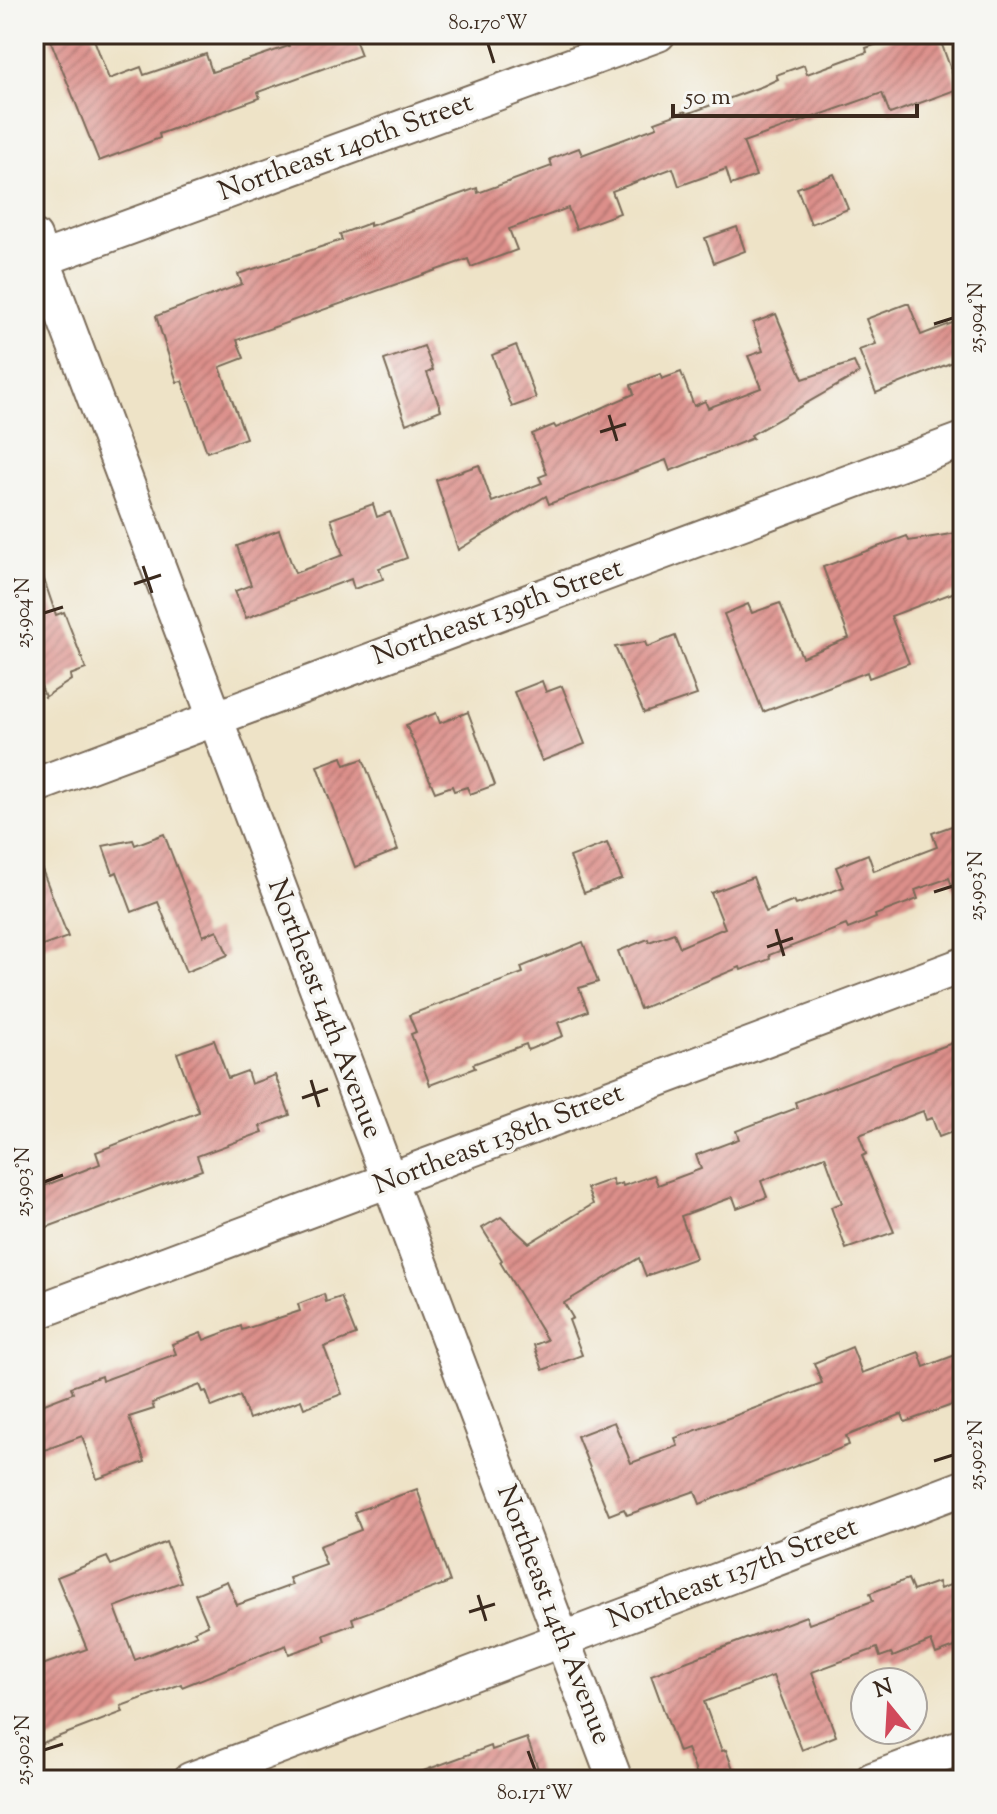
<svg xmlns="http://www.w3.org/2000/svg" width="997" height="1814" font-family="'Sorts Mill Goudy',serif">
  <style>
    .building { fill: url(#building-hatch) }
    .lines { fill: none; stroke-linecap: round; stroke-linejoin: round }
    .minor-casing { stroke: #7a6b59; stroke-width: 38 }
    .minor { stroke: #fff; stroke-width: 34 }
    .ticks { fill: none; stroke: #3b2a1e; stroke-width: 3 }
    .labels { text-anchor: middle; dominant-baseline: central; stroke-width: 7; stroke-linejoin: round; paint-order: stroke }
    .street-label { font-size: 28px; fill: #3b2a1e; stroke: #f6f6f2 }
    .neatline { fill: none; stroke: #3b2a1e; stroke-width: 3 }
    .ticks-label { font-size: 20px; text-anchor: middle; fill: #3b2a1e }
  </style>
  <defs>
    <pattern id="building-hatch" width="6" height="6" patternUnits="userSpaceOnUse" patternTransform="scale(2)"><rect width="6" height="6" fill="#dc8f8a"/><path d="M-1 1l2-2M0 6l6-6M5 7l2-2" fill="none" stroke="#b47570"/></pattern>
  </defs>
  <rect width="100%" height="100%" fill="#f6f6f2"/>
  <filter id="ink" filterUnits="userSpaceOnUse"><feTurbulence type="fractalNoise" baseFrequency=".0125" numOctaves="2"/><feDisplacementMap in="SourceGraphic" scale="16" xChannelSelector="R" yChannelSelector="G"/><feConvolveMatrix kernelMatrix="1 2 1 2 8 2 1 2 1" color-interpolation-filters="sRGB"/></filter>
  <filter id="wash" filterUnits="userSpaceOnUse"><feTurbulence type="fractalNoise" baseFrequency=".006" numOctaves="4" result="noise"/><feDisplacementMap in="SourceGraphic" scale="32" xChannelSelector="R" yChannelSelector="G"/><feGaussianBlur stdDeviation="1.8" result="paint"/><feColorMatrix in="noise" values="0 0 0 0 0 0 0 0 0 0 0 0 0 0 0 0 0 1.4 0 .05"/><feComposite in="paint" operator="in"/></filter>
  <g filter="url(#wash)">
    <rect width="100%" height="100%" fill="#eee3c7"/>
    <g id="blocks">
      <g class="building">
        <polygon points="48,34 92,34 109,79 141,67 144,75 206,54 212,72 289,46 286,40 301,34 353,34 361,55 258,92 260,98 159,134 160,138 99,161"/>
        <polygon points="904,34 938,34 958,89 890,114 882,93 743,142 756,176 731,185 726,169 679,186 673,168 612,191 620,213 576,229 568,208 509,229 517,250 471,267 468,259 237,340 244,358 220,367 246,438 207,452 182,381 177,382 156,316 242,284 238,274 342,240 340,234 370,223 370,226 477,188 478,193 552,166 550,159 579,148 582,155 657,127 655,122 686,111 687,114 763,86 778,79 776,75 804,65 807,74 867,52 866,48"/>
        <polygon points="834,174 848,209 811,224 797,188"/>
        <polygon points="737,227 745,251 714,263 705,238"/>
        <polygon points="906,304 909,304 921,335 963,319 963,358 876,393 859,350 876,344 866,319"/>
        <polygon points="776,314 803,379 854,362 859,373 751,435 753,438 670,471 666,460 549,504 546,496 458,550 436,480 479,465 492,502 542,483 539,477 547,474 532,434 554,425 556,428 634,394 631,385 660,374 662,379 681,372 694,406 705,401 708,408 761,388 748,356 763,351 753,323"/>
        <polygon points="516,345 536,398 512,407 492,355"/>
        <polygon points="424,346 433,370 427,373 441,410 406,424 384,360"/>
        <polygon points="373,504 377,517 390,512 407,558 379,568 383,579 354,589 351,579 246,618 235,591 251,585 237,546 279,530 295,573 343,555 331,519"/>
        <polygon points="963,532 963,589 891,616 909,663 869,678 867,672 763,712 724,614 748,604 752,613 780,603 802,657 849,638 823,567 907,536 909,541"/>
        <polygon points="38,562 56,615 64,612 86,669 70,675 71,680 45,697 34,666 34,563"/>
        <polygon points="675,636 697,695 644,713 615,647 645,642 647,647"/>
        <polygon points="542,681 546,692 562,686 585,744 542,761 514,692"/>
        <polygon points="468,712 495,785 470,794 467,787 454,791 452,786 435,792 406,725 436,713 440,723"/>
        <polygon points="342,757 345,765 363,759 398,850 355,867 317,766"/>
        <polygon points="963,822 963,907 961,908 949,878 915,890 918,899 875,915 876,918 848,929 846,925 769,955 770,959 741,970 740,967 640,1009 618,951 648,939 649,942 674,933 680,947 725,928 711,893 753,877 766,912 794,901 796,905 844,887 836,867 868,854 874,871 937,847 932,833"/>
        <polygon points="164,834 203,936 217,930 228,955 186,972 158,902 132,912 117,872 113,874 103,846 133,840 135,845"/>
        <polygon points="607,843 622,879 584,893 570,857"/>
        <polygon points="34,854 36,854 68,937 34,949"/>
        <polygon points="583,942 598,982 579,988 588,1011 558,1023 563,1036 528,1050 526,1044 473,1064 475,1068 430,1085 411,1034 416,1032 409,1015 523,973 521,967"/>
        <polygon points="963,1039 963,1107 957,1110 963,1128 939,1137 932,1118 926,1120 923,1111 859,1135 866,1154 862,1156 894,1232 846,1249 831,1207 842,1203 825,1156 761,1181 767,1197 737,1208 733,1197 681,1216 696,1258 646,1276 639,1258 564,1303 573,1318 569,1320 582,1355 543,1370 534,1345 547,1340 500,1262 502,1260 482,1228 501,1217 529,1243 593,1204 587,1188 612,1179 614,1186 622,1183 623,1186 654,1175 658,1185 701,1169 696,1155 739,1139 736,1131 797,1108 795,1102"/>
        <polygon points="214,1040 228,1078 247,1071 251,1084 275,1075 290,1115 260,1126 263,1132 197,1156 202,1170 34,1232 34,1190 100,1164 96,1152 199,1112 177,1053"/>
        <polygon points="324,1294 326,1302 341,1297 356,1335 324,1347 342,1394 304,1408 301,1400 249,1419 240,1396 212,1407 206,1391 203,1392 200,1385 152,1403 154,1409 129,1417 145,1462 97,1479 82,1436 34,1454 34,1408 73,1393 71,1387 101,1376 102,1381 176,1354 172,1344 201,1333 204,1340 241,1326 242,1330 300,1311 298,1304"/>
        <polygon points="852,1347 862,1373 919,1352 924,1367 958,1354 963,1369 963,1401 905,1422 902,1414 846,1436 849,1445 700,1504 695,1491 627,1515 624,1509 609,1515 577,1436 614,1422 631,1463 678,1446 675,1438 822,1383 814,1363"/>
        <polygon points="417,1489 450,1582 352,1618 354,1624 324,1635 326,1641 289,1654 286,1645 182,1687 181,1684 121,1706 123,1712 34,1746 34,1668 87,1649 57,1577 107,1557 111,1565 166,1542 181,1582 115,1607 135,1660 197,1635 194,1631 208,1625 195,1594 227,1581 237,1605 292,1585 289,1578 326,1565 319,1546 361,1530 354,1512"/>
        <polygon points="908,1579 913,1591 938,1582 940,1589 963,1580 963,1644 936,1654 931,1641 893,1657 891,1653 880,1657 877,1648 812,1672 836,1736 802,1750 773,1676 704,1702 722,1751 726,1750 737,1780 699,1780 687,1749 679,1752 651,1675 806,1616 809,1624 873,1601 870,1593"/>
        <polygon points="527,1738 542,1780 407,1780 407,1777 491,1746 492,1750"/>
      </g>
    </g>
  </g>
  <g filter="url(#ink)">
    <use href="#blocks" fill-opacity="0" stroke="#7a6b59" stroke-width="2"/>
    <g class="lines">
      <defs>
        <g id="minor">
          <polyline points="34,237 615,1780"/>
          <polyline points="34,262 658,34"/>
          <polyline points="34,786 963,440"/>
          <polyline points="34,1313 963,965"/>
          <polyline points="190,1780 963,1488"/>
          <polyline points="872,1780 963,1746"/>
        </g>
      </defs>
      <use href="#minor" class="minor-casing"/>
      <use href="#minor" class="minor"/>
    </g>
  </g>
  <path class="ticks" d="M488,44L494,63M934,324L953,318M609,415L617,441M600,432L626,424M143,566L152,593M134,584L161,575M44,613L63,607M934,892L953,886M776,929L784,956M767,947L793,938M311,1080L319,1107M302,1098L328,1089M44,1182L63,1175M934,1461L953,1455M478,1595L486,1621M469,1612L495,1604M44,1750L63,1744M528,1751L535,1770"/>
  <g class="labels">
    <g class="street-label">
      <text transform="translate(346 148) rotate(-20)">Northeast 140th Street</text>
      <text transform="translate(498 613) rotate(-20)">Northeast 139th Street</text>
      <text transform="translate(324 1009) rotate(69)">Northeast 14th Avenue</text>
      <text transform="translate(499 1140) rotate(-21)">Northeast 138th Street</text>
      <text transform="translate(733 1574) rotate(-21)">Northeast 137th Street</text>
      <text transform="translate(553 1615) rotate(69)">Northeast 14th Avenue</text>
    </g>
  </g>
  <rect width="997" height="1814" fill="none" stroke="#f6f6f2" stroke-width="88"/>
  <g transform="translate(889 1706) rotate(342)"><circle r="38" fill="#f6f6f2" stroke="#aba49d" stroke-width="2"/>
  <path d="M0-6L14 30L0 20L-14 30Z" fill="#d1495b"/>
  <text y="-12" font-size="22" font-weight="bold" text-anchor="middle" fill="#3b2a1e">N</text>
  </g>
  <path d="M673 104v12h244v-12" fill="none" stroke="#3b2a1e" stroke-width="4"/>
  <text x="685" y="104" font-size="24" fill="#3b2a1e" stroke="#f6f6f2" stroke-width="6" paint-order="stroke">50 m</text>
  <rect x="44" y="44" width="909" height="1726" class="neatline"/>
  <g class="ticks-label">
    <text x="488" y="29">80.170°W</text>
    <text transform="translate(975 318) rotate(-90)" y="7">25.904°N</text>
    <text transform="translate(22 613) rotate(-90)" y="7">25.904°N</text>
    <text transform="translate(975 886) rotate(-90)" y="7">25.903°N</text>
    <text transform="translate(22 1182) rotate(-90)" y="7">25.903°N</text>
    <text transform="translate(975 1455) rotate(-90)" y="7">25.902°N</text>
    <text transform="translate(22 1750) rotate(-90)" y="7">25.902°N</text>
    <text x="535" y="1799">80.171°W</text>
  </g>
</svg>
